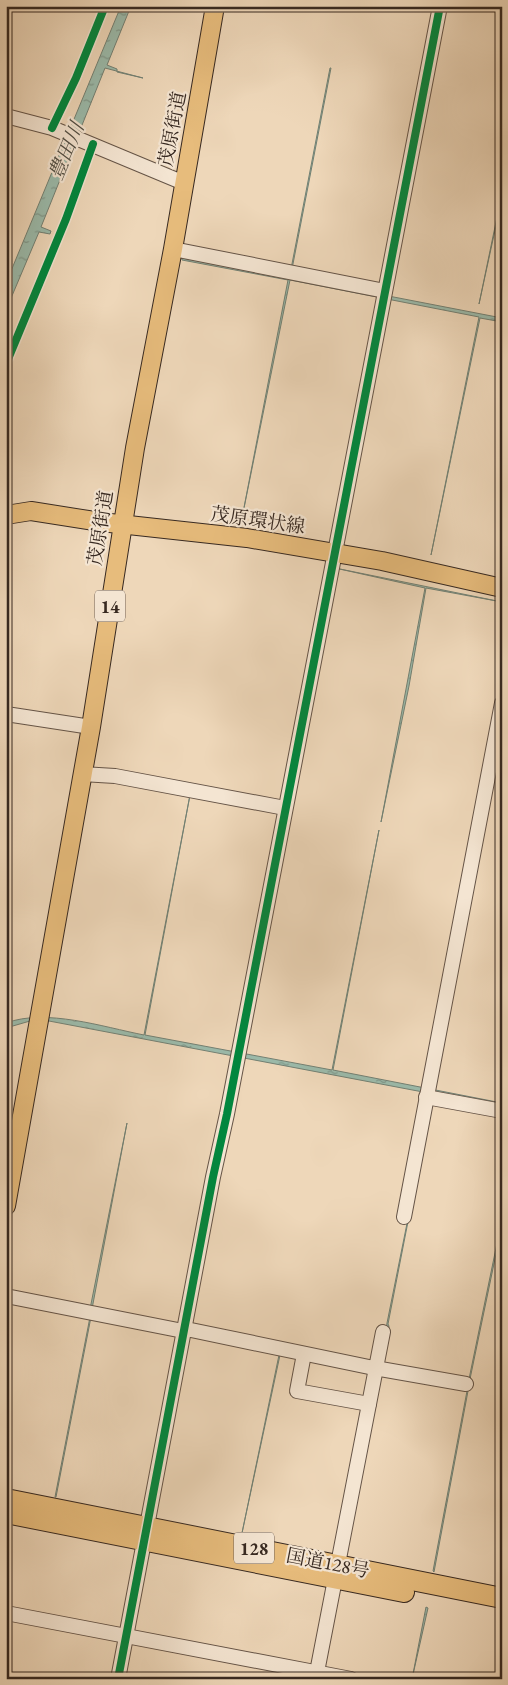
<svg xmlns="http://www.w3.org/2000/svg" width="508" height="1685" font-family="'EB Garamond','Noto Serif JP',serif">
  <style>
    .water { fill: url(#water-ripples); stroke: #738073 }
    .lines { fill: none; stroke-linecap: round; stroke-linejoin: round }
    .minor-casing { stroke: #655447; stroke-width: 16 }
    .major-casing { stroke: #372921; stroke-width: 20 }
    .highway-casing { stroke: #372921; stroke-width: 22 }
    .minor { stroke: #f4e5d2; stroke-width: 14 }
    .major { stroke: #e7bc7c; stroke-width: 18 }
    .highway { stroke: #e7bc7c; stroke-width: 20 }
    .cycleway-casing { stroke: #f4e5d2; stroke-width: 11 }
    .cycleway { stroke: #00873e; stroke-width: 8 }
    .labels { text-anchor: middle; dominant-baseline: central; stroke-width: 4.5; stroke-linejoin: round; paint-order: stroke }
    .shield { fill: #f4e5d2; stroke: #706156; stroke-width: 1 }
    .shield-label { font-size: 18px; font-weight: bold; fill: #372921 }
    .street-label { font-size: 19px; fill: #372921; stroke: #f4e5d2 }
    .water-label { font-size: 20px; font-style: italic; fill: #504d43; stroke: #f4e5d2 }
  </style>
  <defs>
    <pattern id="water-ripples" width="26" height="14" patternUnits="userSpaceOnUse" patternTransform="scale(1.25)"><rect width="26" height="14" fill="#9bbaaa"/><path d="M2 4q2-2 4 0t4 0M15 11q2-2 4 0t4 0" fill="none" stroke="#7f978a"/></pattern>
  </defs>
  <rect width="100%" height="100%" fill="#eed7b9"/>
  <filter id="stains"><feTurbulence type="fractalNoise" baseFrequency=".004" numOctaves="4"/><feColorMatrix values="0 0 0 0 .2 0 0 0 0 .09 0 0 0 0 .02 0 0 0 .5 -.17"/></filter>
  <radialGradient id="worn" r=".72"><stop offset=".6" stop-color="#630" stop-opacity="0"/><stop offset="1" stop-color="#630" stop-opacity=".3"/></radialGradient>
  <g class="water">
    <polygon points="121,6 131,6 107,65 117,69 117,72 143,78 105,68 41,227 51,231 50,234 39,232 6,310 6,283"/>
    <polygon points="330,68 331,68 292,269 291,269"/>
    <polygon points="502,193 502,198 479,304"/>
    <polygon points="182,256 502,318 502,322 480,318 431,555 479,317 290,280 241,523 288,280 182,260"/>
    <polygon points="335,568 502,602 426,588 409,686 381,822 425,588"/>
    <path d="M190,795L145,1035L332,1070L379,830L333,1070L502,1103V1107L49,1021H30L6,1028V1023C46,1008 103,1027 144,1035Z"/>
    <polygon points="431,1104 388,1324 389,1326 383,1362 382,1362 387,1323"/>
    <polygon points="127,1123 92,1309 90,1309"/>
    <polygon points="502,1219 501,1230 470,1379 469,1379"/>
    <polygon points="90,1317 91,1317 56,1497 55,1497"/>
    <polygon points="279,1355 280,1355 242,1533"/>
    <polygon points="467,1391 468,1391 434,1572 433,1571"/>
    <polygon points="426,1607 428,1608 412,1679"/>
  </g>
  <g class="lines">
    <defs>
      <g id="minor">
        <polyline points="6,116 52,128 184,183"/>
        <polyline points="173,249 385,291"/>
        <polyline points="6,714 91,727"/>
        <polyline points="82,774 115,776 285,808"/>
        <polyline points="426,1097 502,1111"/>
        <polyline points="404,1217 502,703"/>
        <polyline points="6,1296 178,1330 191,1330 369,1367 466,1384"/>
        <polyline points="304,1354 297,1391 369,1404"/>
        <polyline points="6,1613 351,1679"/>
        <polyline points="317,1672 383,1332"/>
        <polyline points="118,1679 213,1177 227,1114 440,6"/>
      </g>
      <g id="major">
        <polyline points="6,515 31,511 101,522 247,538 382,561 502,588"/>
        <polyline points="6,1206 91,727 135,448 173,249 215,6"/>
      </g>
      <g id="highway">
        <polyline points="6,1499 502,1598"/>
        <polyline points="6,1513 404,1592"/>
      </g>
    </defs>
    <use href="#minor" class="minor-casing"/>
    <use href="#major" class="major-casing"/>
    <use href="#highway" class="highway-casing"/>
    <use href="#minor" class="minor"/>
    <use href="#major" class="major"/>
    <use href="#highway" class="highway"/>
    <defs>
      <g id="cycleway">
        <polyline points="52,128 76,78 105,6"/>
        <polyline points="6,364 66,219 93,144"/>
        <polyline points="118,1679 213,1177 227,1114 440,6"/>
      </g>
    </defs>
    <use href="#cycleway" class="cycleway-casing"/>
    <use href="#cycleway" class="cycleway"/>
  </g>
  <g class="labels">
    <g class="shield">
      <rect x="95" y="590.5" width="30" height="31" rx="4"/>
      <rect x="234" y="1532.5" width="40" height="31" rx="4"/>
    </g>
    <g class="shield-label">
      <text x="110" y="606">14</text>
      <text x="254" y="1548">128</text>
    </g>
    <g class="street-label">
      <text transform="translate(172 129) rotate(-79)">茂原街道</text>
      <text transform="translate(258 520) rotate(8)">茂原環状線</text>
      <text transform="translate(100 528) rotate(-81)">茂原街道</text>
      <text transform="translate(328 1563) rotate(11)">国道128号</text>
    </g>
    <g class="water-label">
      <text transform="translate(66 151) rotate(-67)">豊田川</text>
    </g>
  </g>
  <rect width="508" height="1685" fill="none" stroke="#eed7b9" stroke-width="25"/>
  <rect x="8" y="8" width="493" height="1670" fill="none" stroke="#372921" stroke-width="2.5"/>
  <rect x="12" y="12" width="483" height="1660" fill="none" stroke="#372921"/>
  <rect width="100%" height="100%" filter="url(#stains)"/>
  <rect width="100%" height="100%" fill="url(#worn)"/>
</svg>
